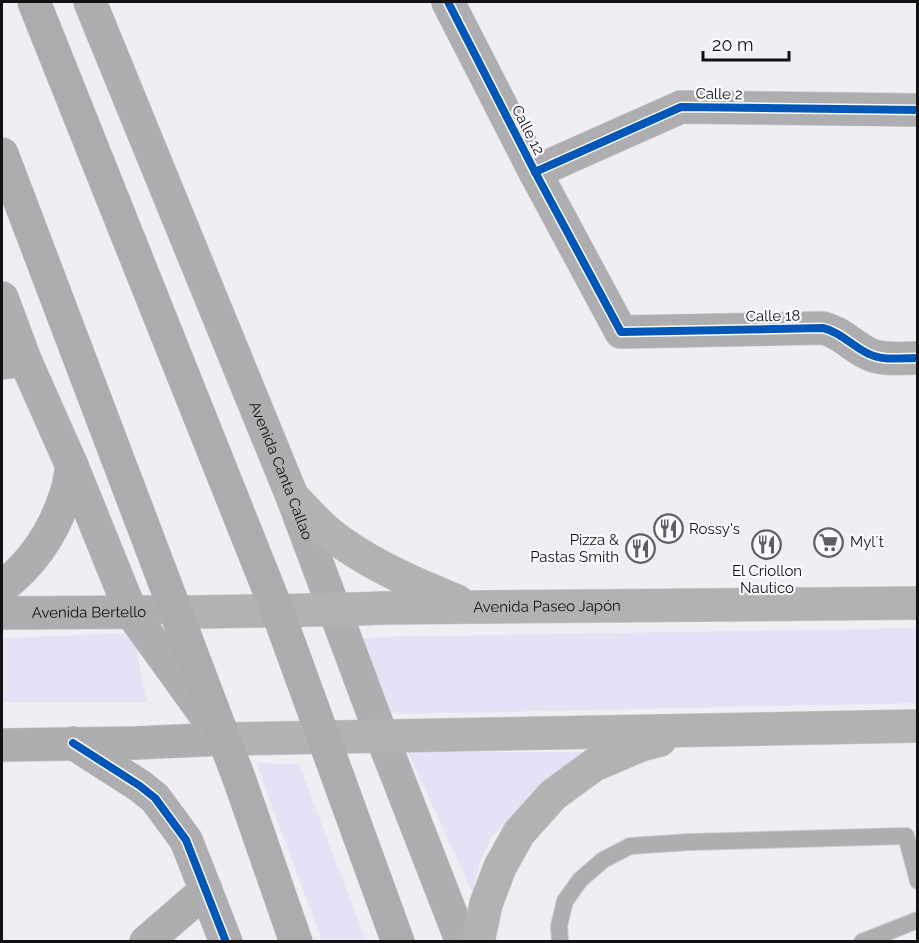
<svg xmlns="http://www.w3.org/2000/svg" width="919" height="943" font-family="Raleway,sans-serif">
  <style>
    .green { fill: #e5e2f5 }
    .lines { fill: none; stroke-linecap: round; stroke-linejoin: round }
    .lane-casing { stroke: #cccbce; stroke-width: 18 }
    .street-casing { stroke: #cccbce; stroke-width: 34 }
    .secondary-casing { stroke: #cccbce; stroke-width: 34 }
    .primary-casing { stroke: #cccbce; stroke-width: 34 }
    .highway-casing { stroke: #cccbce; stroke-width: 34 }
    .lane { stroke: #aeaeb0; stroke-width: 16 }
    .street { stroke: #aeaeb0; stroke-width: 33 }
    .secondary { stroke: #aeadb0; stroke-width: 33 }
    .primary { stroke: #b2b2b3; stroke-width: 33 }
    .highway { stroke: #acacaf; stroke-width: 33 }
    .cycleway-casing { stroke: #fbfbff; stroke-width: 11 }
    .cycleway { stroke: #0057b8; stroke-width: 8 }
    .labels { text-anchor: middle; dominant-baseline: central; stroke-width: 4.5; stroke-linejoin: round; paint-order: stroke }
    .street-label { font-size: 15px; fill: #111113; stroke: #fbfbff }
    .poi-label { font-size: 15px; fill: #111113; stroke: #fbfbff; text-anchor: start }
  </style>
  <rect width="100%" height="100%" fill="#efeef3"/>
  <g class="green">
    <polygon points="917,628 917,703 401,714 386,712 359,640 372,637"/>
    <polygon points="133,633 147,702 2,702 2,638"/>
    <polygon points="408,752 601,752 529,798 492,837 480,861 473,894"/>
    <polygon points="256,763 299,764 366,941 322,941"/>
  </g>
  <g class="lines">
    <defs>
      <g id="lane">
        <polyline points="560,942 559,926 565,901 580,880 603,860 630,846 690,842 906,836 918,881"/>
        <polyline points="862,942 918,920"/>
      </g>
      <g id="street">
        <path d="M448,2L535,172L621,332L823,328C841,332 853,347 869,354C883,361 903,358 918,358"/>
        <polyline points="535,172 681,107 918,110"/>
        <polyline points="2,363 25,360"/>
        <polyline points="73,743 140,786 155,798 186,840 226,942"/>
        <polyline points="146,942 206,890"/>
      </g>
      <g id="secondary">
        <path id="s1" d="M90,2L292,496L382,737L462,942"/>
        <polyline points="2,298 25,360 72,466 131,612 214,727"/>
        <path d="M2,587C32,564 53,533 65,497C69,487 70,476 72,466"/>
        <path id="s2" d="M2,613L150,612"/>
        <polyline points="2,745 135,743 224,739"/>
      </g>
      <g id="primary">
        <path d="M292,496C308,513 323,530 342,543C378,568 417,585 457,601"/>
        <path id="s3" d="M175,612C244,611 313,611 381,608L918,603"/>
        <polyline points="224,739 918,726"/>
        <polyline points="478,942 486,904 500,867 519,833 553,795 594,765 641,745 660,740"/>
      </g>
      <g id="highway">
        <polyline points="34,2 277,610 398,942"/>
        <polyline points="2,154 240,781 296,942"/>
      </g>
    </defs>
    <use href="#lane" class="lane-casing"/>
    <use href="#street" class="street-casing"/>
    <use href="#secondary" class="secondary-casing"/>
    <use href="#primary" class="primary-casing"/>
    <use href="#highway" class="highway-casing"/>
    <use href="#lane" class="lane"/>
    <use href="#street" class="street"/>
    <use href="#secondary" class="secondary"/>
    <use href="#primary" class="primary"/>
    <use href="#highway" class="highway"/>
    <defs>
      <g id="cycleway">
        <path d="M448,2L535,172L621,332L823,328C841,332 853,347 869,354C883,361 903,358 918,358"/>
        <polyline points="535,172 681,107 918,110"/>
        <polyline points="73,743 140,786 155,798 186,840 226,942"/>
      </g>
    </defs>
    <use href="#cycleway" class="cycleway-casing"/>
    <use href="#cycleway" class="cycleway"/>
  </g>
  <defs>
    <symbol id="restaurant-ring" viewBox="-11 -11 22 22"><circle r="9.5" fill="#fbfbff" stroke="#5f5e61" stroke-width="1.5"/><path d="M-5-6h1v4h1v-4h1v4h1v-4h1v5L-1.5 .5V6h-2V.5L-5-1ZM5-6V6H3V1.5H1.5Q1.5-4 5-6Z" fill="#5f5e61"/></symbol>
    <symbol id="supermarket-ring" viewBox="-11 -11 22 22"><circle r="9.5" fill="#fbfbff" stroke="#5f5e61" stroke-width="1.5"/><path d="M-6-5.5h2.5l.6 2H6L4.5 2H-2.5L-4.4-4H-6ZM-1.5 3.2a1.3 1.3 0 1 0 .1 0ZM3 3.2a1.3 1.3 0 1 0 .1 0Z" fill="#5f5e61"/></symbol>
  </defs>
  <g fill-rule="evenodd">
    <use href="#restaurant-ring" x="652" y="512" width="33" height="33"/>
    <use href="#supermarket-ring" x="812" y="526" width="33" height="33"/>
    <use href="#restaurant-ring" x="750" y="528" width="33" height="33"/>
    <use href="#restaurant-ring" x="624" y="532" width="33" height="33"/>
  </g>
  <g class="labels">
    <g class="street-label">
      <text transform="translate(719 94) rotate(1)">Calle 2</text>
      <text transform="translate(528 130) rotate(63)">Calle 12</text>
      <text transform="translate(773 316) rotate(-1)">Calle 18</text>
      <text stroke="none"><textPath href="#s1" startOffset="506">Avenida Canta Callao</textPath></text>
      <text stroke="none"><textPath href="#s3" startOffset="372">Avenida Paseo Japón</textPath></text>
      <text stroke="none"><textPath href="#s2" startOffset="87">Avenida Bertello</textPath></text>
    </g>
    <g class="poi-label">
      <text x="689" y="529">Rossy's</text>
      <text x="619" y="540" text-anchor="end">Pizza &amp;<tspan x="619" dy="17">Pastas Smith</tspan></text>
      <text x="850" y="542">Myl´t</text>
      <text x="767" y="571" text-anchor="middle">El Criollon<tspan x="767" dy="17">Nautico</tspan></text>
    </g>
  </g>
  <rect width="919" height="943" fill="none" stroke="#111113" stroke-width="6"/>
  <path d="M703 51v9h86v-9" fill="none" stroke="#111113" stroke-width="3"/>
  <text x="712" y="51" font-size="18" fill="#111113" stroke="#fbfbff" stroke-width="4.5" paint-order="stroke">20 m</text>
</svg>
